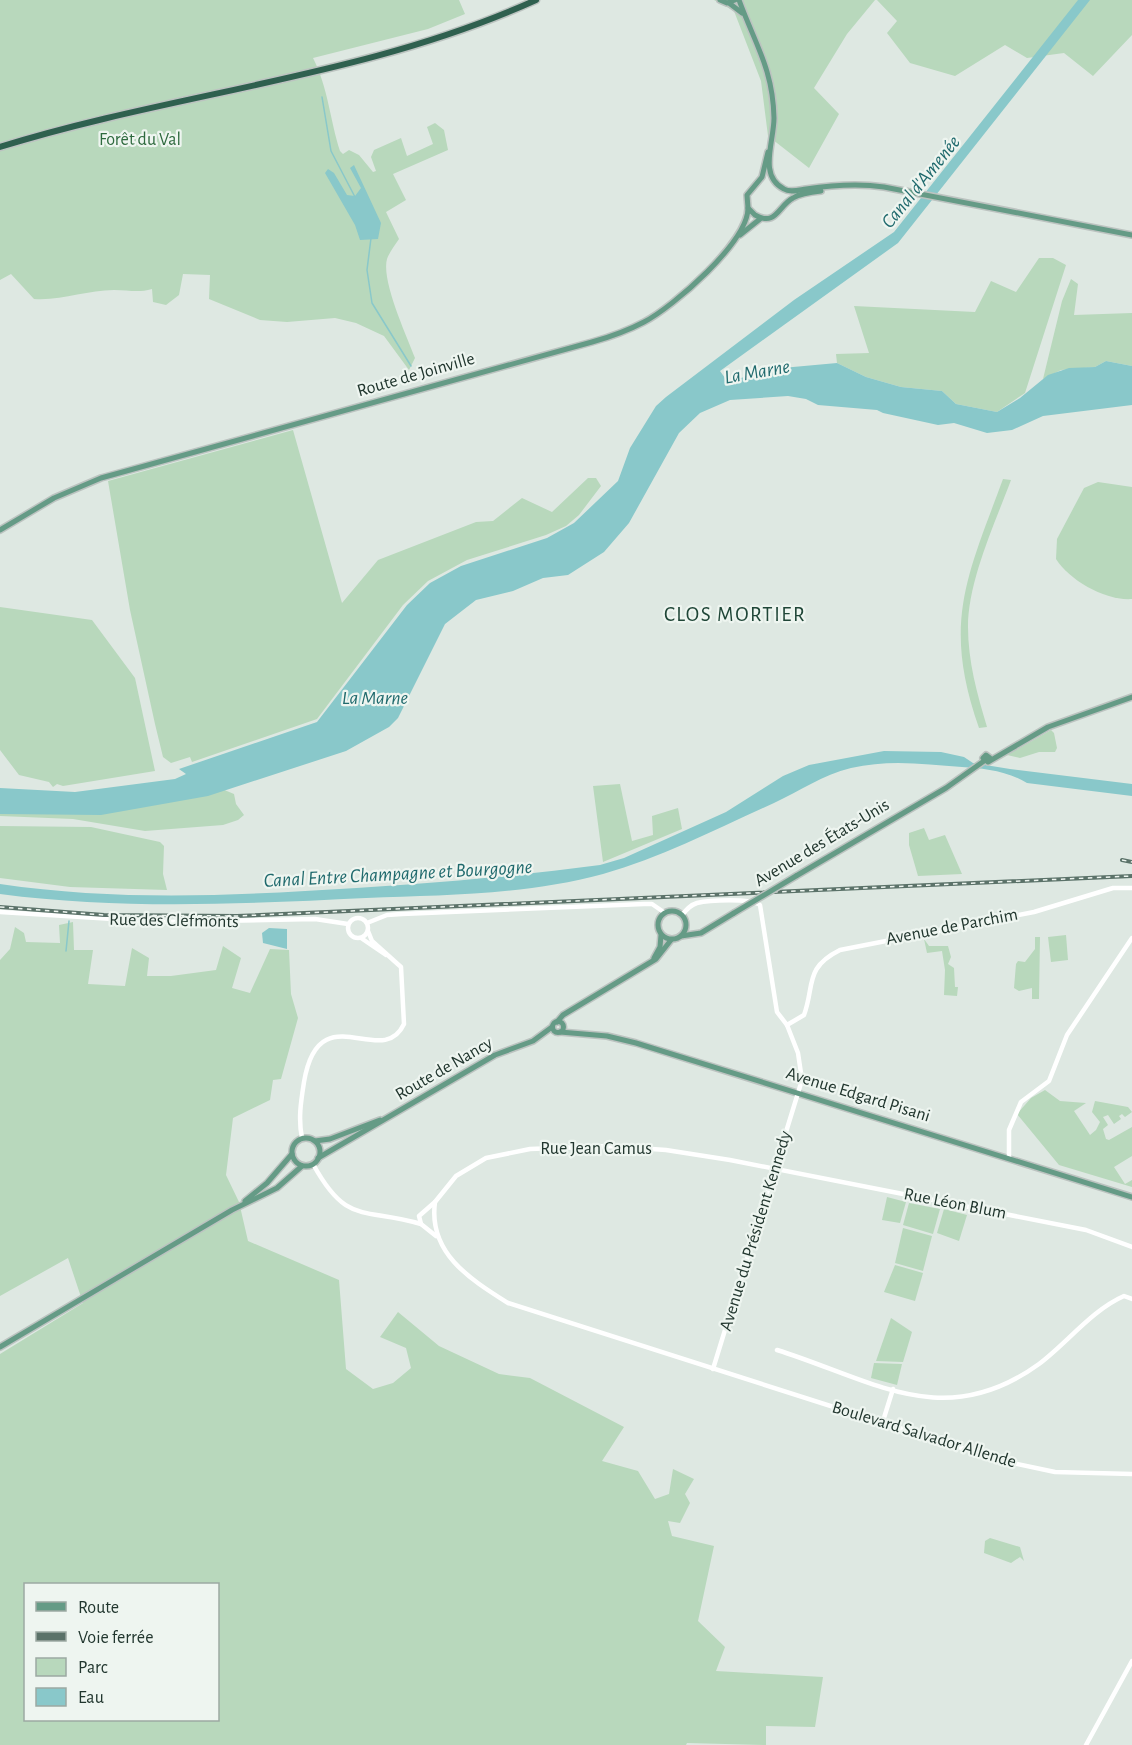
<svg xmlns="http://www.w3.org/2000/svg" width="1132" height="1745" font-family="'Alegreya Sans',sans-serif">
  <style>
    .green { fill: #b8d8bc; fill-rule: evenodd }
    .water { fill: #89c8ca }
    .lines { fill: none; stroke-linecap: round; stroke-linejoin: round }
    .stream { stroke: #89c8ca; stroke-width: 1.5 }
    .major-casing { stroke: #bcc3c0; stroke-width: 8 }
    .highway-casing { stroke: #bcc3c0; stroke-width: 9 }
    .minor { stroke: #fff; stroke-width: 4.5 }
    .major { stroke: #659b86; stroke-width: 5 }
    .highway { stroke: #2f604f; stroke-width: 6 }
    .rail-casing { stroke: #5b7269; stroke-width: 4 }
    .rail { stroke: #eef5f0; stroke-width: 1.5; stroke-dasharray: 4.5; stroke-linecap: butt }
    .major-bridge-casing { stroke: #bcc3c0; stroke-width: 8; stroke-linecap: butt }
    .major-bridge { stroke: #659b86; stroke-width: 5 }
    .labels { text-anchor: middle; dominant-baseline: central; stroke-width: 4.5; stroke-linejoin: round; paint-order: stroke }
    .park-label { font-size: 18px; fill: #2e6a3e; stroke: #eef5f0 }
    .street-label { font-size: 18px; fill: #21362e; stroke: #eef5f0 }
    .water-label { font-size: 20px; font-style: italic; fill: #206a6d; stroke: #eef5f0 }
    .quarter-label { font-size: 21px; letter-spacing: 1.5px; fill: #1f4637; stroke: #eef5f0 }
  </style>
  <rect width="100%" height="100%" fill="#dee8e2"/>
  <g class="green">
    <path d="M0,0H459L465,14L428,29L313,58C328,87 330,120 340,151L343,154L349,150L359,155L373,172L376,171L371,157L374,150L401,138L407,156L433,144L427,127L435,123L444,130L448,150L393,174L406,200L386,212L399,239C395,245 389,253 387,259C381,281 407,336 415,358L409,370L384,336L356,323L335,318L287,322L260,320L209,299L210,275L183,274L179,295L166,305L153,302L152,289C138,293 129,290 114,290C87,290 61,301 34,299L11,274L0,280Z"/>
    <polygon points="714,0 875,0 847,34 814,88 839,114 809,168 768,136 761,81 734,11"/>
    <polygon points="877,0 1132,0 1132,35 1093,76 1064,53 1027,58 1005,45 955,76 910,63 887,33 897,21"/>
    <polygon points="1039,258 1053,258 1066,265 1025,393 997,412 956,404 942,391 901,387 866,377 837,363 836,354 869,353 854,306 975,312 991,281 1016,292"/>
    <polygon points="1071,279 1078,284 1074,315 1132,313 1132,366 1106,361 1095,367 1061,370 1043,379 1062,301"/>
    <polygon points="293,430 342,603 378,560 476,522 493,521 522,498 552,512 588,478 596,478 601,486 579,515 566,526 546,535 467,560 428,581 403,605 317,719 192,762 190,757 171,763 163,757 155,724 130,610 108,481"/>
    <path d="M1003,479L1011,480C995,523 968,581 968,627C968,661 977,694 987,727L979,728C942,623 967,577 1003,479Z"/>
    <path d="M1098,482L1132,487V599C1106,601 1070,581 1056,559L1057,539L1084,488Z"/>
    <polygon points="0,607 92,620 135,678 155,771 63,786 57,784 53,787 49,782 19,775 0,750"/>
    <polygon points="1051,730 1054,733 1057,748 1055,752 1039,752 1020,758 1007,755"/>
    <polygon points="620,784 632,841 653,835 652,816 678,808 682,829 603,862 593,786"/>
    <polygon points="222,789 234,794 236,804 244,815 238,820 223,825 145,831 73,819 0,816 0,809"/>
    <polygon points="0,826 91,827 160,842 164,846 163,874 167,890 70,887 0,878"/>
    <polygon points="924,828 929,840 945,835 962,874 918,876 909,845 909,833"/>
    <path d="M73,922L74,950H93L88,984L125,986L132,948L149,958L147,976H171L216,970L223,946L241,958L232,988L250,993L270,949L289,950L291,994L298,1018L281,1079L273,1080L270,1100L233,1118L226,1175L239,1202L248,1241L339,1280L346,1369L373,1389L393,1383L411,1368L406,1348L380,1337L398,1312L439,1346L499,1374L530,1378L624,1427L602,1461L638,1471L655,1499L669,1494L673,1469L694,1479L685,1494L690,1503L680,1523L668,1521L672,1536L714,1546L698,1621L725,1647L716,1671L823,1677L815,1727L766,1726V1745L687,1743L686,1745H0V1354L83,1303L68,1258L0,1296V960L10,949L15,927L24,933L26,942L60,943L59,925ZM26,1584H218V1720H26Z"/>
    <polygon points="1066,935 1068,960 1051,962 1048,937"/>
    <polygon points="1035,937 1040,937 1039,999 1032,999 1032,988 1019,991 1014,988 1016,964 1018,961 1025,962 1035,949"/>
    <polygon points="924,939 929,946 948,946 951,957 948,964 954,968 955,987 958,987 957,996 944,995 945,970 942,951 927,953"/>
    <polygon points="1045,1090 1060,1101 1086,1103 1074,1111 1090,1135 1096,1130 1100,1122 1092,1112 1095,1101 1128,1107 1132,1112 1125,1117 1122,1114 1119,1116 1121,1119 1114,1124 1108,1115 1103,1117 1108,1125 1103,1129 1106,1139 1109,1140 1132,1127 1132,1156 1114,1167 1125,1184 1132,1180 1132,1187 1059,1165 1017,1114 1031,1098"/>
    <polygon points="887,1197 906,1202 900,1223 882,1220"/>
    <polygon points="909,1203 940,1209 933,1234 903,1225"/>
    <polygon points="944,1209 967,1215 959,1241 937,1233"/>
    <polygon points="903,1228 932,1236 923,1271 895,1263"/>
    <polygon points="895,1265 923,1273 915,1301 884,1292"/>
    <polygon points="891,1318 912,1332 903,1362 876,1361"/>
    <polygon points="874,1363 902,1364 897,1385 871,1378"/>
    <polygon points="990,1538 1020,1547 1024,1561 1020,1557 1011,1563 984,1553 985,1541"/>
  </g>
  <g class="water">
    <polygon points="1078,0 1090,0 898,243 720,371 725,378 731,379 763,375 771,369 837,363 866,377 901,387 942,391 956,404 997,412 1020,398 1048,375 1069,368 1095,367 1106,361 1132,366 1132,405 1043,416 1012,430 987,433 954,423 938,425 883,413 877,410 818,405 806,399 788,396 730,400 700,413 679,433 629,523 604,552 568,575 543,578 513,591 476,600 445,624 398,718 389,727 346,751 208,796 101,815 0,814 0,788 75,792 175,779 186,774 179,769 317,722 407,605 430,583 461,566 547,538 574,523 618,481 630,448 656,406 666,397 794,300 894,232"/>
    <polygon points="354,165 381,223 378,239 360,240 355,225 325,173 328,169 334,173 347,195 355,196 361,188 350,168"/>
    <path d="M884,751L941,752L964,757L973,763L1010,769L1132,784V796L1027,783C1008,771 982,768 962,767C924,764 889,759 851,768C822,775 800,791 774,803C718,828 663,857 603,874C526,895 445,895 366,898C244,904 121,910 0,894V884C101,899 204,897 305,891C404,886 502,878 600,865L624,858L726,812L783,776L809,765Z"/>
    <polygon points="269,928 287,929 287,949 263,943 262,933"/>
  </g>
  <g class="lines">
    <g class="stream">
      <polyline points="322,97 331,151 355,197"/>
      <polyline points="371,238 367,270 372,303 411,366"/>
      <polyline points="66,951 69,921"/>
    </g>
    <defs>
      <g id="major">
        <polyline points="720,0 727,3 735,0"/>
        <path d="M739,0C755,44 773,69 774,118C774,142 758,176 784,189C790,193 799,190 806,189C833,185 857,183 884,187L1132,235"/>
        <polyline points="729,3 742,13"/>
        <path d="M768,152L762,177L747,195L748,208L755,215C776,227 778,206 793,198C801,193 811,192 821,191"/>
        <polyline points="740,235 760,219"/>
        <path d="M0,530L54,498L101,478L592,342C610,337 627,331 644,322C673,307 748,242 748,208"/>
        <polyline points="990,758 986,755 983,758 988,762 1048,727 1132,697"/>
        <polyline points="796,876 946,788 984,761"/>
        <circle cx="672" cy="925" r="14"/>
        <polyline points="681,936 701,933 734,913"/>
        <polyline points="654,958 660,947 661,935"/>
        <circle cx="558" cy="1027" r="5.5"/>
        <polyline points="557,1022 563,1015 656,959 671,940"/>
        <polyline points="560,1032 607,1036 636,1043 1132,1197"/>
        <circle cx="306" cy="1152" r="14"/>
        <polyline points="315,1141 330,1139 380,1120"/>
        <polyline points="318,1158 495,1055 533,1041 552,1027"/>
        <polyline points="245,1201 267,1183 292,1154"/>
        <polyline points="0,1347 232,1210 277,1188 302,1166"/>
      </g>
      <path id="highway" d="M0,147C177,92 367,77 536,0"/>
    </defs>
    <use href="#major" class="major-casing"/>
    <use href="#highway" class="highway-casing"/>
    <g class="minor">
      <polyline points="0,912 162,922 315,919 348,924"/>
      <path d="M682,915C686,910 690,905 697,903C709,900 750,898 760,905L777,1012L787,1025L798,1053L802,1080L713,1369"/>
      <circle cx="358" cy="928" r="10"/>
      <polyline points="367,923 387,915 402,914 644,904 652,904 665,913"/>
      <polyline points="361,938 386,955"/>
      <path d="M787,1025L804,1015C815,985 804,968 840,950L1034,912L1113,888H1132"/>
      <path d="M302,1138C298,1119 301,1101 304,1082C319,993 382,1071 404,1024L401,967L372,941L368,931"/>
      <polyline points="1009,1158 1009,1130 1021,1102 1049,1081 1067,1035 1132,938"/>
      <path d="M313,1164C347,1226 363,1207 421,1224"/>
      <path d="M435,1202C428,1253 470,1279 508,1303L1003,1461L1055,1472L1132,1474"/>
      <polyline points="436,1236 421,1224 419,1216 435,1202 456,1176 486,1158 530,1149 608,1146 666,1150 730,1160 1086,1230 1132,1247"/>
      <path d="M777,1350C873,1380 944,1433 1039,1364C1067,1343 1092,1310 1124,1296L1132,1299"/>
      <polyline points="883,1421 893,1389"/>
      <polyline points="1086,1745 1132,1661"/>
    </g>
    <use href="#major" class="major"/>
    <use href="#highway" class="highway"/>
    <defs>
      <g id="rail">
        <polyline points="1122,860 1132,862"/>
        <polyline points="0,907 104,915 237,916 1132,876"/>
      </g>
    </defs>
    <use href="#rail" class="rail-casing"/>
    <use href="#rail" class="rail"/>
    <defs>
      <polyline id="major-bridge" points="734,913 796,876"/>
    </defs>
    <use href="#major-bridge" class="major-bridge-casing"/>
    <use href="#major-bridge" class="major-bridge"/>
  </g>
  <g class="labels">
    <g class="park-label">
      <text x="140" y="140">Forêt du Val</text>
    </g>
    <g class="street-label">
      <text transform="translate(416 375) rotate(-16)">Route de Joinville</text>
      <text transform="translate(822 843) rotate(-31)">Avenue des États-Unis</text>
      <text transform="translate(174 921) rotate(1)">Rue des Clefmonts</text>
      <text transform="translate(952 927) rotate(-11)">Avenue de Parchim</text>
      <text transform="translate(444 1069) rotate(-30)">Route de Nancy</text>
      <text transform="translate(858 1095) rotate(17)">Avenue Edgard Pisani</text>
      <text x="596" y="1149">Rue Jean Camus</text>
      <text transform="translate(955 1204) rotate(11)">Rue Léon Blum</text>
      <text transform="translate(756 1231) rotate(-73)">Avenue du Président Kennedy</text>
      <text transform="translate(924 1435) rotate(17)">Boulevard Salvador Allende</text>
    </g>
    <g class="water-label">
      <text transform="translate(921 182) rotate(-51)">Canal d'Amenée</text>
      <text transform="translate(757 372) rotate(-10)">La Marne</text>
      <text x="375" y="698">La Marne</text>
      <text transform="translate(398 874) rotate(-3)">Canal Entre Champagne et Bourgogne</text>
    </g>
    <g class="quarter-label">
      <text x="735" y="614">CLOS MORTIER</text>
    </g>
  </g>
  <rect x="24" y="1583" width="195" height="138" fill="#eef5f0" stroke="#9ca9a2" stroke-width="1.5"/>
  <rect x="36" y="1602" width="30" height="9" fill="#659b86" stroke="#9ca9a2" stroke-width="1.5"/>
  <text x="78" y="1613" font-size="18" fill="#21362e">Route</text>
  <rect x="36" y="1632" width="30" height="9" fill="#5b7269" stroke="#9ca9a2" stroke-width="1.5"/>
  <text x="78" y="1643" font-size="18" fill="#21362e">Voie ferrée</text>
  <rect x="36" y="1658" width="30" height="18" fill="#b8d8bc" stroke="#9ca9a2" stroke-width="1.5"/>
  <text x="78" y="1673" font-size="18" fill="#21362e">Parc</text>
  <rect x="36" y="1688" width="30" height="18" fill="#89c8ca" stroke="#9ca9a2" stroke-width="1.5"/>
  <text x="78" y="1703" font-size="18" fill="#21362e">Eau</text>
</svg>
